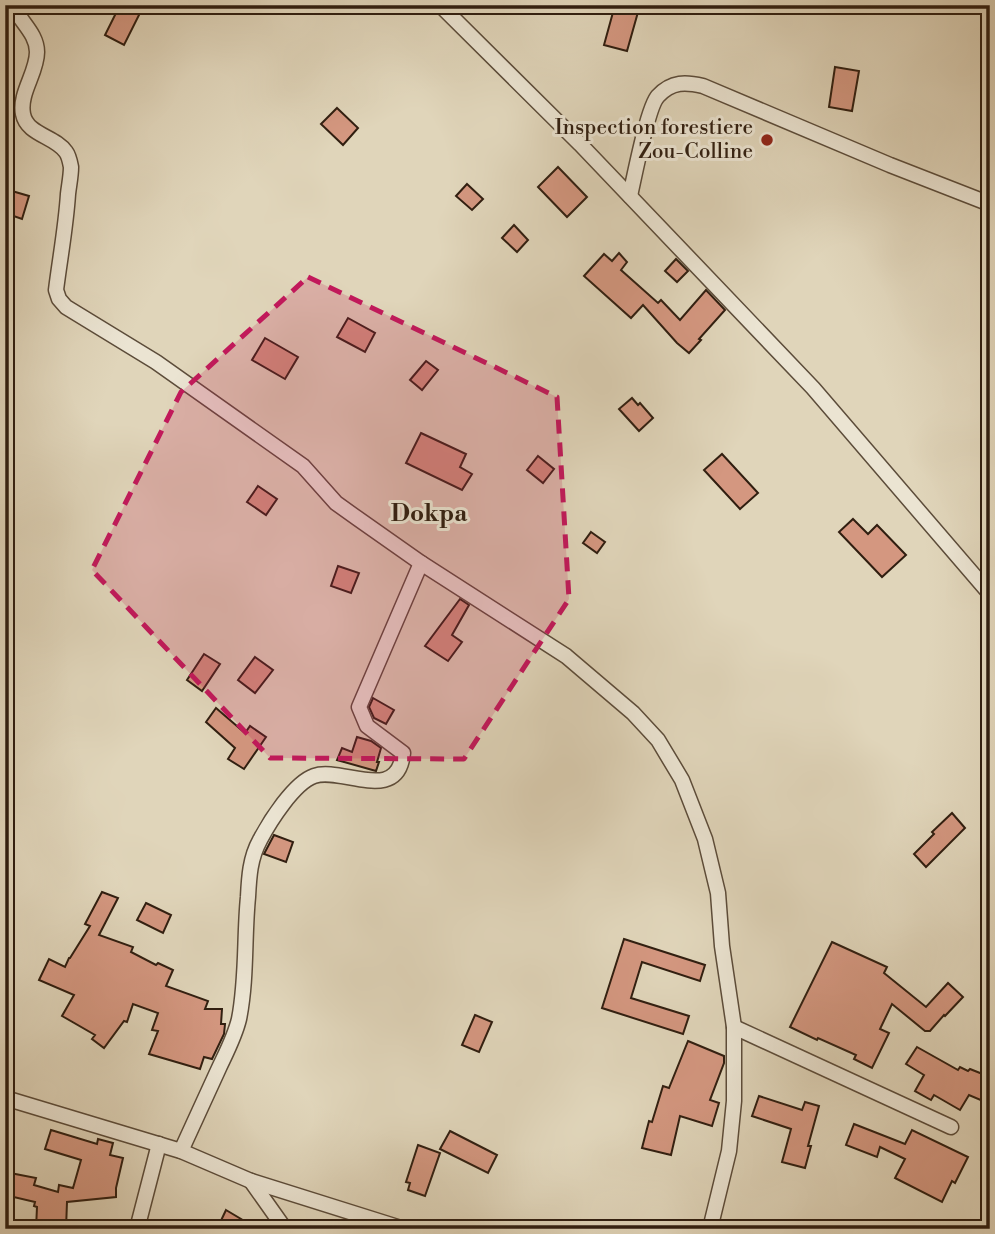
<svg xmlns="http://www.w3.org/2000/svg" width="995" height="1234" font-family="'Libre Bodoni',serif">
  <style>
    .building { fill: #d49780; stroke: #301e10; stroke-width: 2 }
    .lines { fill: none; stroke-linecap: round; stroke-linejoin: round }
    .minor-casing { stroke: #5c4c3a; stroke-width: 17 }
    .minor { stroke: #ebe4d2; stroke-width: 14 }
    .marked { fill: #c2185b; fill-opacity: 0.2; stroke: #c2185b; stroke-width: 5; stroke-dasharray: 14 9; stroke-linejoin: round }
    .poi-dot { fill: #8f2418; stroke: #ebe4d2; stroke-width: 2.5 }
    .labels { text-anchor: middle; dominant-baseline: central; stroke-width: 6; stroke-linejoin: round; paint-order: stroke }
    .poi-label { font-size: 21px; fill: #301e10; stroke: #ebe4d2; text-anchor: end }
    .quarter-label { font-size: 24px; font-weight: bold; fill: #301e10; stroke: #ebe4d2 }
  </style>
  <rect width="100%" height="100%" fill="#e0d5ba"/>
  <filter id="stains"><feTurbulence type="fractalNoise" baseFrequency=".00286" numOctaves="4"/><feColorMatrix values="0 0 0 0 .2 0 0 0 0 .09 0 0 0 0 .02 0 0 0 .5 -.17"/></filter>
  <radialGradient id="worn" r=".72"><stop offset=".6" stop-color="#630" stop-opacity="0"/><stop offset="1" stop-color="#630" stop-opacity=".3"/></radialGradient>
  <g class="building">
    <polygon points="120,5 144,5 124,45 105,35"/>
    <polygon points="615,5 640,5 627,51 604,45"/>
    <polygon points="835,67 859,71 852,111 829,107"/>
    <polygon points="337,108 358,128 343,145 321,124"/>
    <polygon points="558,167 587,197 567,217 538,187"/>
    <polygon points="467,184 483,199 472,210 456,196"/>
    <polygon points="5,189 29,196 22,219 5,213"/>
    <polygon points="514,225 528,240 517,252 502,238"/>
    <polygon points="619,253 627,262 621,270 658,303 661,300 680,320 706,290 725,310 699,339 701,340 689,353 677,343 643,305 631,318 584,276 604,254 612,261"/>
    <polygon points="676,259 688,271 677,282 665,271"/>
    <polygon points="348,318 375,333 365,352 337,337"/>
    <polygon points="265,338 298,357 285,379 252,360"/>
    <polygon points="426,361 438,370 422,390 410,380"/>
    <polygon points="632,398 638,405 640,403 653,418 639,431 619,409"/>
    <polygon points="421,433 466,454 460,467 472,474 462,490 406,463"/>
    <polygon points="722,454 758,493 740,509 704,470"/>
    <polygon points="538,456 554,469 543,483 527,470"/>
    <polygon points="258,486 277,499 266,515 247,502"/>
    <polygon points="853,519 868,534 877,525 906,555 882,577 839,532"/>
    <polygon points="591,532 605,542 597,553 583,543"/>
    <polygon points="338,566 359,573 351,593 331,586"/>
    <polygon points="460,599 469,605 452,635 462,642 448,661 425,646"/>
    <polygon points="204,654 220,664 202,691 187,680"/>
    <polygon points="255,657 273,670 255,693 238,680"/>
    <polygon points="373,698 394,710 386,724 374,718 369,707"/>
    <polygon points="216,708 245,733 250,726 266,737 244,769 228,759 235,748 206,722"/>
    <polygon points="357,737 371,741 381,748 377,762 379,762 376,771 337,760 342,748 352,752"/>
    <polygon points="952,813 965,828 926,867 914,854 934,834 932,832"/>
    <polygon points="274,835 293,842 286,862 264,854"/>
    <polygon points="102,892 118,898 99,935 133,947 131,952 156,965 158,963 173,970 166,986 208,1001 205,1009 222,1009 221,1024 225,1024 224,1034 212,1059 204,1057 200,1069 149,1054 158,1031 152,1030 158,1013 133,1004 127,1022 124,1021 104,1048 92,1039 95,1035 62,1016 74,995 39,980 49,959 65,967 69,958 70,958 90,926 85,924"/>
    <polygon points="146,903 171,915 163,933 137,920"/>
    <polygon points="624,939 705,965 700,981 642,962 631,998 689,1016 683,1034 602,1008"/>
    <polygon points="832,942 887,967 884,973 926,1007 948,983 963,997 945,1016 944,1015 930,1031 925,1031 892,1004 880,1029 889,1033 872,1068 854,1059 856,1055 818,1038 817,1040 790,1027"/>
    <polygon points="475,1015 492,1022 479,1052 462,1045"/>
    <polygon points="688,1041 724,1056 724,1063 710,1100 719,1103 712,1126 680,1116 671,1155 642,1148 649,1121 652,1122 663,1086 669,1088"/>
    <polygon points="917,1047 958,1070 960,1067 968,1071 970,1069 990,1077 990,1104 969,1095 960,1110 934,1095 931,1100 915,1091 924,1075 906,1064"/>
    <polygon points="759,1096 802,1110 805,1102 819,1106 808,1146 811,1146 805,1168 782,1162 791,1129 752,1116"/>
    <polygon points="854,1124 905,1144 912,1130 968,1157 955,1183 952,1181 942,1202 895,1178 905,1159 880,1147 877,1157 846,1145"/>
    <polygon points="51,1130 97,1144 98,1139 113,1143 110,1155 123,1158 116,1188 116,1197 67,1202 66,1229 36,1229 37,1207 34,1206 35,1202 5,1195 5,1172 36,1178 34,1185 58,1192 59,1185 73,1188 81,1160 45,1149"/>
    <polygon points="450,1131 497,1155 488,1173 440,1149"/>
    <polygon points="418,1145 440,1153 425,1196 408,1190 410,1183 406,1182"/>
    <polygon points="226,1210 258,1229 217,1229"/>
  </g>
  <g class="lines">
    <defs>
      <g id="minor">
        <path d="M13,5C19,21 37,33 37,52C37,73 19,93 23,114C27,135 55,136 66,152C69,156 70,162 71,167C71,176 69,185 68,194C66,226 60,258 56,290L59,299L66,307L156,362L303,466L336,503L357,518L421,563L566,656L633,713L658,740L682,780L705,839L718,893L722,946L734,1027V1101L729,1151L710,1229"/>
        <polyline points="440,5 580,144 813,388 990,594"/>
        <path d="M630,196C634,178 648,106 658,96C672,81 686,82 703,86L890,165L990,204"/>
        <polyline points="734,1027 951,1127"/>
        <polyline points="5,1098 181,1151 251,1181 404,1229"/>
        <path d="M181,1151C194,1123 206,1096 219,1068C226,1053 235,1036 239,1019C247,979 244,937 248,897C249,877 250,858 260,840C270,821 294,783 314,776C341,766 398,805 403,753L367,726L359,707L421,563"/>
        <polyline points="251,1181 285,1229"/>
        <polyline points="137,1229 159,1144"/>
      </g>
    </defs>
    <use href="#minor" class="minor-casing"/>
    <use href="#minor" class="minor"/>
  </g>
  <path class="marked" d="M308,277L557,397L569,599L464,759L270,758L92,570L181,392Z"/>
  <circle class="poi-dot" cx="767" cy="140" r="7"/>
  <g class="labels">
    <g class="poi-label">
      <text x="753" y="128">Inspection forestiere<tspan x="753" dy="24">Zou-Colline</tspan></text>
    </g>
    <g class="quarter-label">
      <text x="429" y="514">Dokpa</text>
    </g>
  </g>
  <rect width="995" height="1234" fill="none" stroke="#e0d5ba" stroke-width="28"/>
  <rect x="7" y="7" width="981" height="1220" fill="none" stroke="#301e10" stroke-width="3.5"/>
  <rect x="14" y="14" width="967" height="1206" fill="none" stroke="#301e10" stroke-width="2"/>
  <rect width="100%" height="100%" filter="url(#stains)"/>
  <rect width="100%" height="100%" fill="url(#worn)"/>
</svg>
